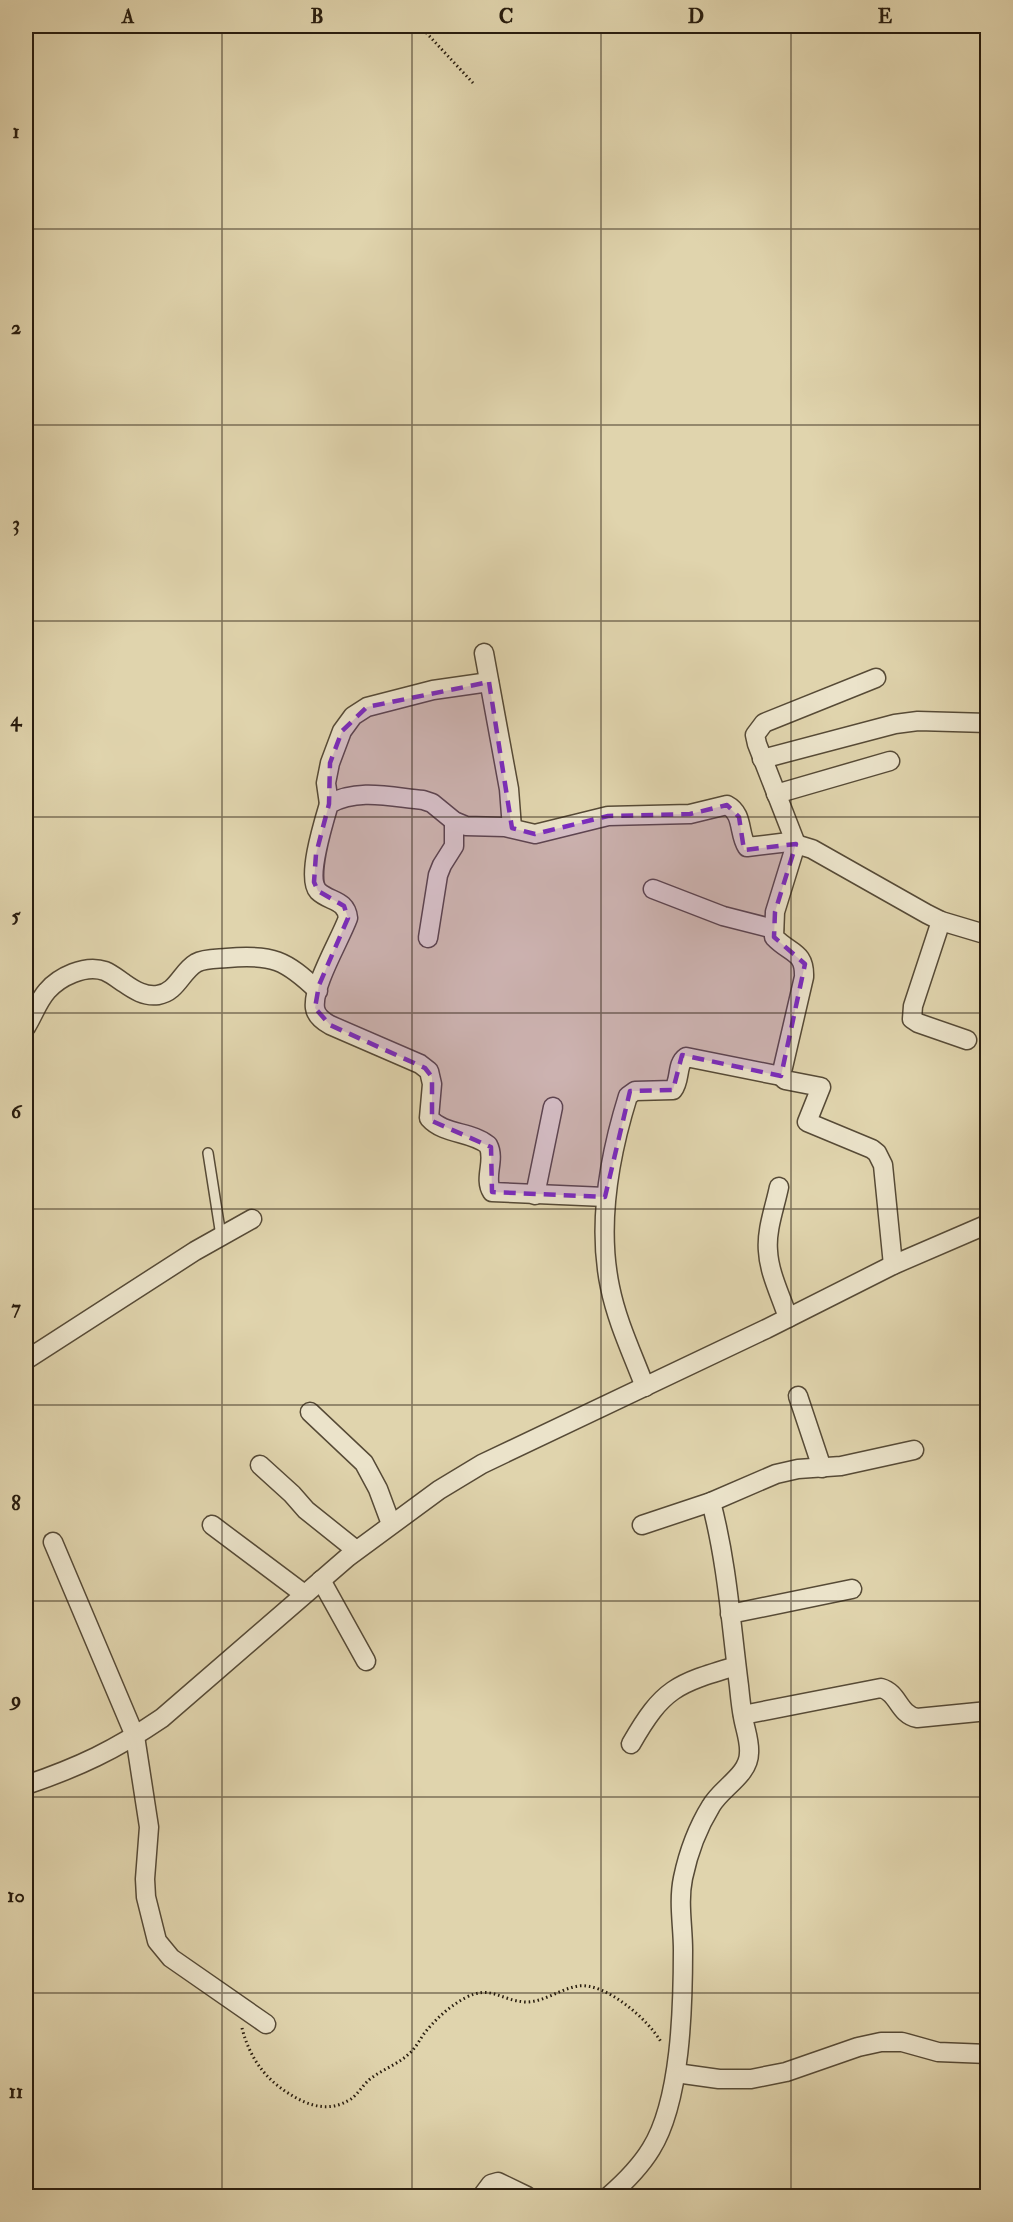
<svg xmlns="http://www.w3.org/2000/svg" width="1013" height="2222" font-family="'IM FELL Double Pica',serif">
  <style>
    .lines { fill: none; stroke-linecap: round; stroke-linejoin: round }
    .service-casing { stroke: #564a36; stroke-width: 12 }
    .minor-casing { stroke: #564a36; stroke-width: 21 }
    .path { stroke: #281c0e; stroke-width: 3; stroke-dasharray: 1.5 3; stroke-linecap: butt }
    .service { stroke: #ebe3ca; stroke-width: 9 }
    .minor { stroke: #ebe3ca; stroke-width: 18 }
    .marked { fill: #7b2cbf; fill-opacity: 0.2; stroke: #7b2cbf; stroke-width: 4.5; stroke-dasharray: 12 8; stroke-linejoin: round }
    .grid { fill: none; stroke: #281c0e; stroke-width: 1.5; stroke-opacity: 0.55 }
    .neatline { fill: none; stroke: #281c0e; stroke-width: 2 }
    .grid-label { font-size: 20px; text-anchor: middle; font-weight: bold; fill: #281c0e }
  </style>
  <rect width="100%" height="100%" fill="#e0d4ad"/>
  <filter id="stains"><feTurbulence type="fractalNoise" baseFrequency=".00333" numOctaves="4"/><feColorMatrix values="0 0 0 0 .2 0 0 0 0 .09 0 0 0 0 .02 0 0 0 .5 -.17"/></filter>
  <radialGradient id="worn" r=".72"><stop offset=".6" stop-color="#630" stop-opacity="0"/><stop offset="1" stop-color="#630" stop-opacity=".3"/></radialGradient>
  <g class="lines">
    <defs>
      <polyline id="service" points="208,1153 221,1236"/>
      <g id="minor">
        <polyline points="484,653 509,789 512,828"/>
        <path d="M876,678L764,723L755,735L757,744L796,844L775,912L774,937C790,954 805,951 804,977L781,1076L785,1080L821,1087L807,1122L872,1149L877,1153L883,1165L893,1265"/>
        <polyline points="762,759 895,724 918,721 988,723"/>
        <polyline points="776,794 890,761"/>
        <polyline points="329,804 326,783 330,763 342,731 353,716 367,707 433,690 489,682"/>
        <polyline points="653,889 723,916 774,929"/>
        <polyline points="941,921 913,1006 912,1019 918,1023 967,1040"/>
        <polyline points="428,938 438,875 442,865 454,846 454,821"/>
        <path d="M26,1027C33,1016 38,1001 47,991C59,977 85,964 105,971C112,974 118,979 124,983C134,990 145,997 158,995C177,992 181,972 196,963C205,958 218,959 227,958C272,954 286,960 318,991"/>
        <path d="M779,1187C775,1207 766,1230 768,1251C769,1273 781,1296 788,1318"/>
        <polyline points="535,1195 553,1107"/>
        <path d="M605,1197L492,1192C483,1178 496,1160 488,1145C471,1131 444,1135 429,1118L432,1084L429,1071L420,1064L330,1025C323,1021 316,1016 315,1008C312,986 340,940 348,918C346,899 329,902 318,891C306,878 324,821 329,804C358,788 391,797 423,800L432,803L454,821L466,826L505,827L535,834L608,816L690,814L727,805C744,814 738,833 747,847L789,842L812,849L927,914L941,921L988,935"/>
        <polyline points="26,1360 195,1251 252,1219"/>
        <path d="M645,1387C633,1355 617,1322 610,1287C597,1225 609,1157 628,1096L635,1091L673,1090C681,1080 676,1064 686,1057L781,1076"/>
        <polyline points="798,1396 822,1468"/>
        <polyline points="310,1412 364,1463 378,1489 391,1524"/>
        <polyline points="260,1465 292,1494 306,1510 356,1550"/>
        <polyline points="212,1525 304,1594"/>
        <polyline points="642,1525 711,1502 776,1474 798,1469 841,1466 914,1450"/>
        <polyline points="53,1542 135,1736 149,1827 145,1879 146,1897 157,1941 171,1958 266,2024"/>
        <polyline points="321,1580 366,1661"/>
        <polyline points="730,1614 852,1589"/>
        <path d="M743,1715L881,1688C899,1693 898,1714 917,1718L988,1711"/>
        <path d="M631,1744C663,1688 676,1684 736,1666"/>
        <path d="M26,1785C79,1767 115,1750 162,1718L348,1557L439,1490L482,1464L766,1329L893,1265L988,1224"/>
        <polyline points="676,2073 719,2079 751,2079 786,2072 858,2047 881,2042 902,2042 938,2052 988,2054"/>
        <polyline points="482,2196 491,2184 498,2182 527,2196"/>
        <path d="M609,2196C625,2182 640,2167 651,2149C681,2101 683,2007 683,1950C683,1926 678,1902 683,1878C688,1854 698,1827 711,1806C721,1788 749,1775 749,1753C750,1741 745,1729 743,1717C741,1707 740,1696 739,1686C731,1624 727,1562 711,1502"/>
      </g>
    </defs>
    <use href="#service" class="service-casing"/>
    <use href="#minor" class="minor-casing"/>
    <g class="path">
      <polyline points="420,26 473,83"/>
      <path d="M242,2028C249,2056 264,2078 288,2093C308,2106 329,2113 351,2099C358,2094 363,2085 370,2079C383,2069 399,2064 411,2052C417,2046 421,2037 427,2030C438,2017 450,2006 465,1998C491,1984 501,2001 526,2002C544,2002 560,1989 578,1986C605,1982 648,2019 661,2042"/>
    </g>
    <use href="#service" class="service"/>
    <use href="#minor" class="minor"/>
  </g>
  <path class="marked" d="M489,682L512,828L535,834L608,816L690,814L727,805L739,817L744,850L796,844L775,912L774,937L805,964L781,1076L682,1055L673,1090L630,1091L605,1197L492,1192L491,1147L432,1121V1077L425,1068L330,1025L315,1008L319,985L348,918L344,906L318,891L314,882L316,854L329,804L330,763L342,731L367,707Z"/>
  <path class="grid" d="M222,26V2196M412,26V2196M601,26V2196M791,26V2196M26,229H988M26,425H988M26,621H988M26,817H988M26,1013H988M26,1209H988M26,1405H988M26,1601H988M26,1797H988M26,1993H988"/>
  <rect width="1013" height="2222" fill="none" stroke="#e0d4ad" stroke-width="66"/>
  <rect x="33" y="33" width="947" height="2156" class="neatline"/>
  <g class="grid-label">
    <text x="128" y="23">A</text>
    <text x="317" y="23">B</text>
    <text x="506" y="23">C</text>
    <text x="696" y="23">D</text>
    <text x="885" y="23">E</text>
    <text x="16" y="138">1</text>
    <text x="16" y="334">2</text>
    <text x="16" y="530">3</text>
    <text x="16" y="726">4</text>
    <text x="16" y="922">5</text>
    <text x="16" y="1118">6</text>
    <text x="16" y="1314">7</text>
    <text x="16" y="1510">8</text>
    <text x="16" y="1706">9</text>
    <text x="16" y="1902">10</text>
    <text x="16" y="2098">11</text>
  </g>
  <rect width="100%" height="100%" filter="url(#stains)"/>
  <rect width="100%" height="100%" fill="url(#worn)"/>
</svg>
